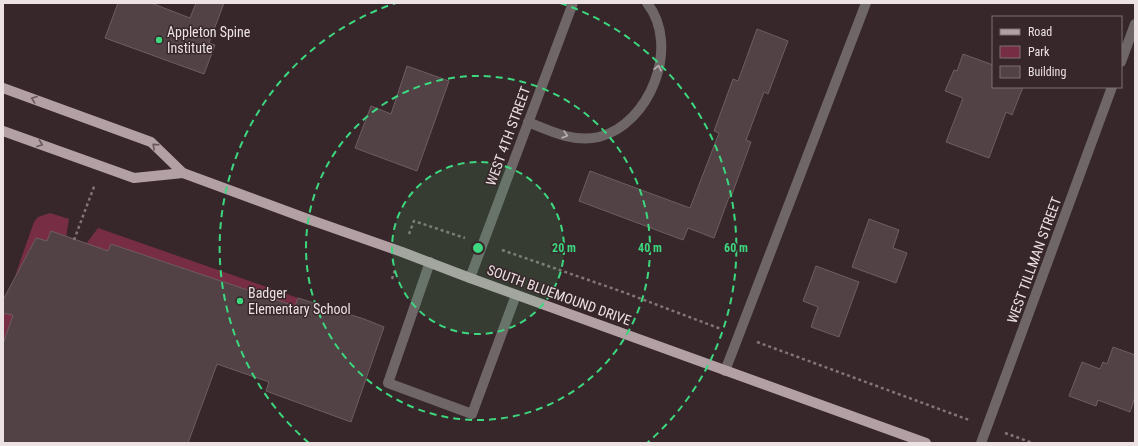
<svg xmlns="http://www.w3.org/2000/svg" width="1138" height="446" font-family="'Roboto Condensed',sans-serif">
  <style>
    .green { fill: #772e45 }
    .building { fill: #524145; stroke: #6f5d61 }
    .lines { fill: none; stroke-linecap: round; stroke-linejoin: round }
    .path { stroke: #827477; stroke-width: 2.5; stroke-dasharray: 3 3; stroke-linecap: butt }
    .minor { stroke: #6f6668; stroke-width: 10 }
    .major { stroke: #b2a0a4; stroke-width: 10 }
    .oneway { stroke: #bab0b2 }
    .oneway2 { stroke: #68575b }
    .ring { fill: none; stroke: #3cd77e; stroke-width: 2; stroke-dasharray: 7 5 }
    .poi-dot { fill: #3cd77e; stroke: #37272a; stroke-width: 1.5 }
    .labels { text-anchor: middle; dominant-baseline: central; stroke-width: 3; stroke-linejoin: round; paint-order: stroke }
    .poi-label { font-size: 14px; fill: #ece1e3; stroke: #37272a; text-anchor: start }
    .street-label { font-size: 14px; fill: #ece1e3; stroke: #37272a }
    .centre { fill: #3cd77e; stroke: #37272a; stroke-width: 2 }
    .ring-label { font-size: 12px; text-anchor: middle; font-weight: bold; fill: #3cd77e; stroke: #37272a; stroke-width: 3; stroke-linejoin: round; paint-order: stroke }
  </style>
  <rect width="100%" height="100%" fill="#37272a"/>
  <g class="green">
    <polygon points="50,213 69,219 66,237 51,231 47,241 36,238 15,276 34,222 38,217"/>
    <polygon points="98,228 298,298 295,306 111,244 108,251 86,244"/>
    <polygon points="3,313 13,315 3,344"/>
  </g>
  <g class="building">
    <polygon points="118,3 151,3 190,18 196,3 224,3 209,43 215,45 204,74 105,38"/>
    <polygon points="757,29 788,41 768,94 764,92 746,140 751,142 731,197 729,197 714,238 688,228 683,240 579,201 590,171 690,208 719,133 714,131 733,79 738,81"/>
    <polygon points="963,54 993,65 993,87 1023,87 1012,115 1006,112 989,158 946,142 963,98 945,91 954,70 957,71"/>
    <polygon points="407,66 449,81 417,171 355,148 371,106 391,114"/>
    <polygon points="869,219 899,230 893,248 907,253 896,283 852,267"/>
    <polygon points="51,231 108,251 111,244 295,306 298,298 364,319 384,327 351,422 266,391 269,382 217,364 188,443 3,443 3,344 13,315 3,313 3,300 36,238 47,241"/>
    <polygon points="816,266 859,282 839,337 811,327 818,307 803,301"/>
    <polygon points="1113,347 1135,355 1135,397 1130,412 1098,400 1096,406 1069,396 1082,362 1100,369 1103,362 1107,364"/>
  </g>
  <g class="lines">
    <g class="path">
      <polyline points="409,234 414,221 465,238"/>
      <polyline points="74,240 95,184"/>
      <polyline points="502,250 623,292 721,329"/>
      <polyline points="392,279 395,270"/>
      <polyline points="757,342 969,420"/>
      <polyline points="1005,433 1033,443"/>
    </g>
    <g class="minor">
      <polyline points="1121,62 1135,24"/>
      <path d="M528,122C550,131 574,143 599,137C650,124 681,46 647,3"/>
      <polyline points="430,262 388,383 472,414 516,295"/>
      <polyline points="470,278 573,3"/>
      <polyline points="725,371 866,3"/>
      <polyline points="981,443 1112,87"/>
    </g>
    <g class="major">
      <polyline points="3,88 151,142 183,173 305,218 402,252 470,278 926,443"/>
      <polyline points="3,131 134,178 183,173"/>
    </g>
  </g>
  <defs><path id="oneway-chevron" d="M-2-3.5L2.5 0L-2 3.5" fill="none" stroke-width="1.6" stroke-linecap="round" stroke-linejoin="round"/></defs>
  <g class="oneway">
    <use href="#oneway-chevron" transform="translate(658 68) rotate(-78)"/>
    <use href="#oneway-chevron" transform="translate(565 135) rotate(16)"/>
  </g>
  <g class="oneway2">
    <use href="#oneway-chevron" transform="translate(34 99) rotate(-160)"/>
    <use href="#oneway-chevron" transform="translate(40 144) rotate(20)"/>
    <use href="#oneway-chevron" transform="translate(155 146) rotate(-138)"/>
  </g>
  <circle cx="478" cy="248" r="86" fill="#3cd77e" fill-opacity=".12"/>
  <g class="ring">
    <circle cx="478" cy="248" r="86"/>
    <circle cx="478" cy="248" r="172"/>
    <path d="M309 443A258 258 0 0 1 396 3M560 3A258 258 0 0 1 647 443"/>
  </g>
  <g class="poi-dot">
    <circle cx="159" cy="40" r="4"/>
    <circle cx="240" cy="301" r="4"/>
  </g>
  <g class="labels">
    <g class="poi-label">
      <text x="167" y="32">Appleton Spine<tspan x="167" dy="16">Institute</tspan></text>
      <text x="248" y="293">Badger<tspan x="248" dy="16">Elementary School</tspan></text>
    </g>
    <g class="street-label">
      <text transform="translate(508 136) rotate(-70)">WEST 4TH STREET</text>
      <text transform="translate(1034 260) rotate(-70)">WEST TILLMAN STREET</text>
      <text transform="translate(559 295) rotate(20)">SOUTH BLUEMOUND DRIVE</text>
    </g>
  </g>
  <circle cx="478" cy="248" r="6" class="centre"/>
  <g class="ring-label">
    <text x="564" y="252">20 m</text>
    <text x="650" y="252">40 m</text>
    <text x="736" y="252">60 m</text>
  </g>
  <rect width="1138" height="446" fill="none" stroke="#ece1e3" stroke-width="8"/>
  <rect x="992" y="16" width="130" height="72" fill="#37272a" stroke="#7f7174"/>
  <rect x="1000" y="29" width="20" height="6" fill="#b2a0a4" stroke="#7f7174"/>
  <text x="1028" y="36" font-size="12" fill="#ece1e3">Road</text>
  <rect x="1000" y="46" width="20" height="12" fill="#772e45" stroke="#7f7174"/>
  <text x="1028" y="56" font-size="12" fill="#ece1e3">Park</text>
  <rect x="1000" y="66" width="20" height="12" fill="#524145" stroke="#7f7174"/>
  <text x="1028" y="76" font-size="12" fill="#ece1e3">Building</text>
</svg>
